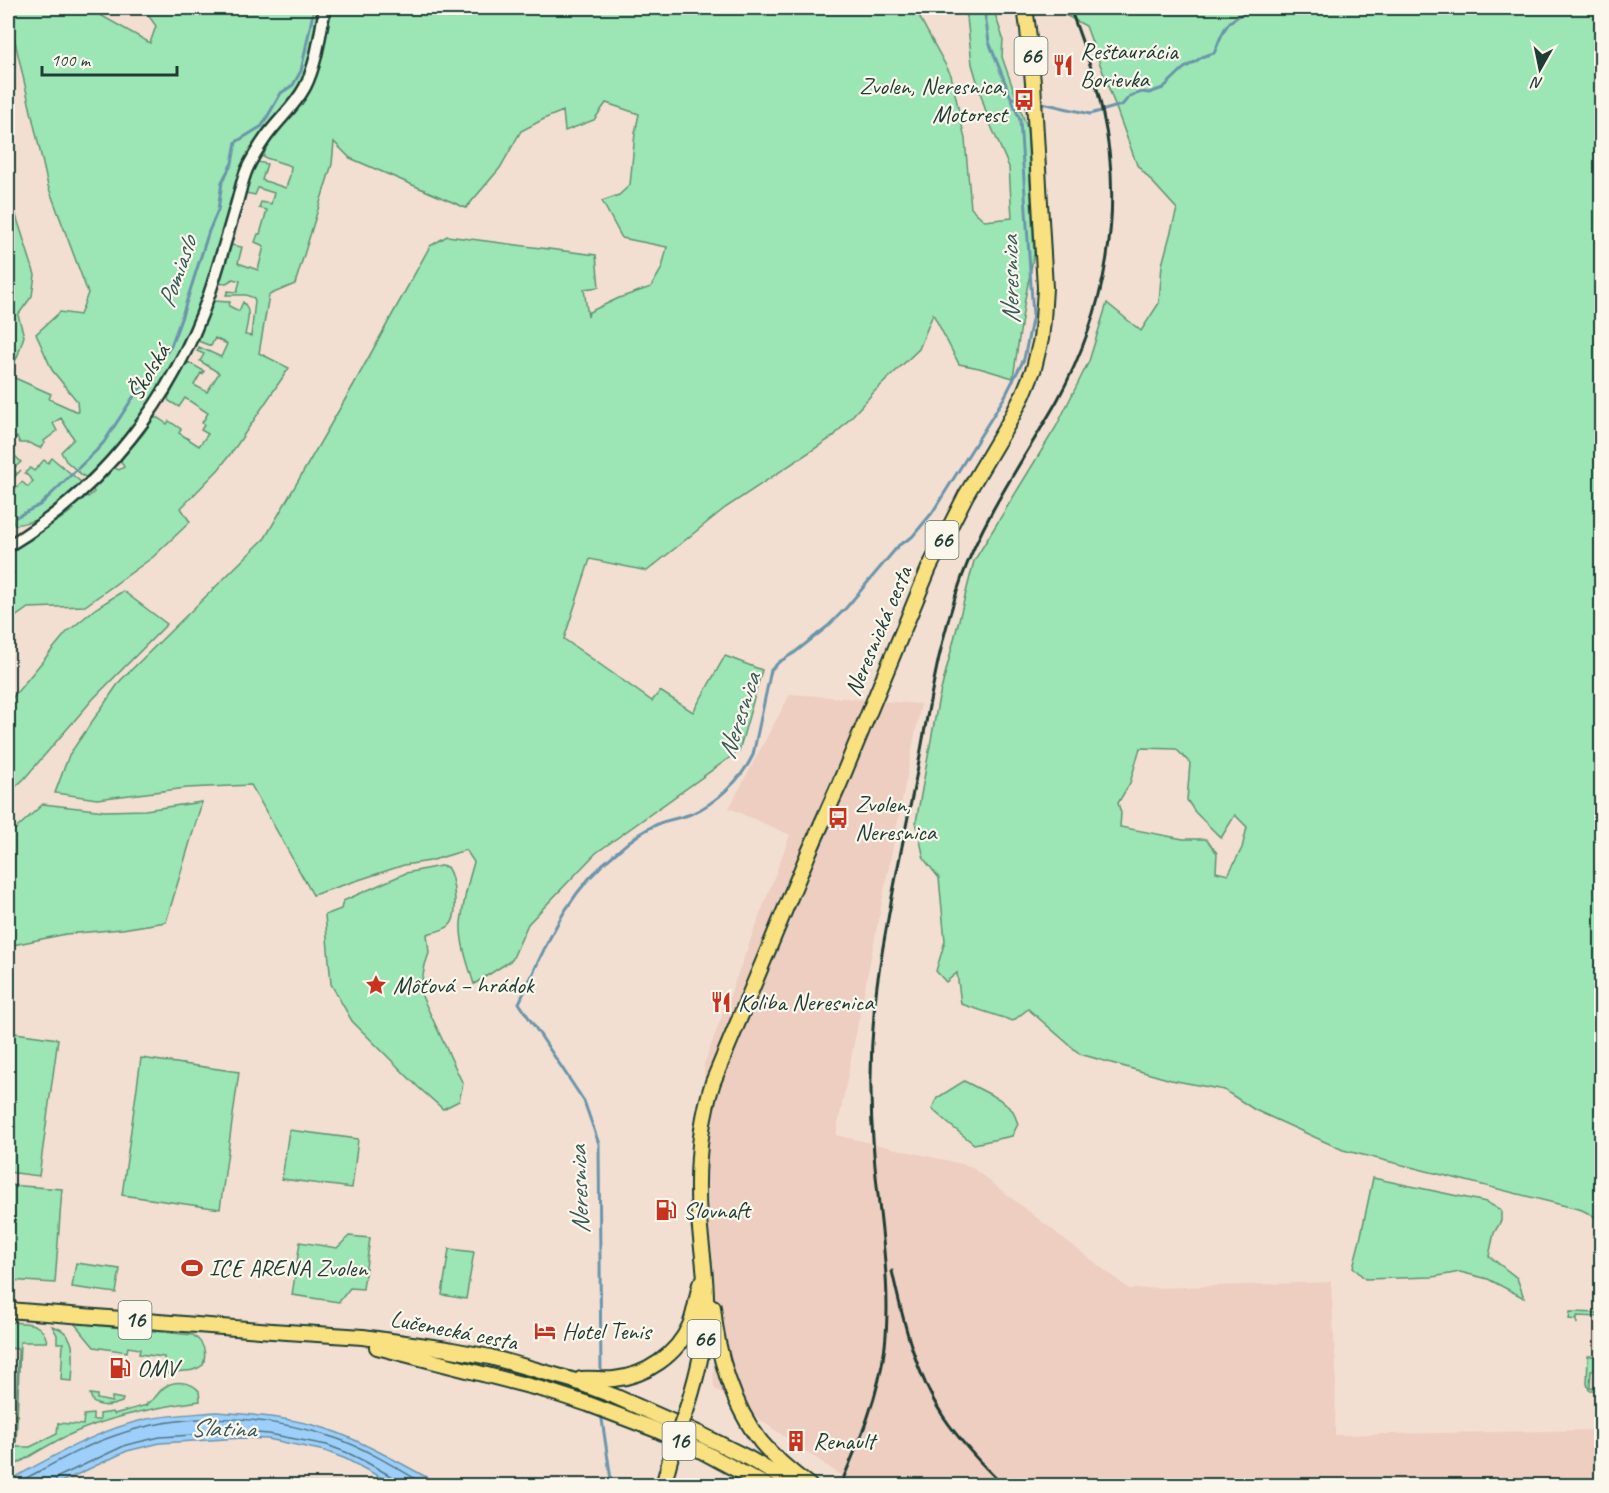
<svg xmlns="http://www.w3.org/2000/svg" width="1609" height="1493" font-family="Caveat,sans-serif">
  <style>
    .built { fill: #edcec0 }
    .green { fill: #9ce5b4; stroke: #5e9174; stroke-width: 1.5; fill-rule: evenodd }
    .water { fill: #9dcffa; stroke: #6b95ab; stroke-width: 1.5 }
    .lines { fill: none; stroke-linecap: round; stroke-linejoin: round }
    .shore { stroke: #517783; stroke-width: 1.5 }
    .stream { stroke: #6b95ab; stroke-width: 3 }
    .tertiary-casing { stroke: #1f3d34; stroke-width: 15 }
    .primary-casing { stroke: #1f3d34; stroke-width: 18 }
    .tertiary { stroke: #fbf7ec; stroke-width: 10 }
    .primary { stroke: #f9e181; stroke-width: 14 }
    .rail { stroke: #1f3d34; stroke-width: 3 }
    .primary-bridge-casing { stroke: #1f3d34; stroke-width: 18; stroke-linecap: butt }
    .primary-bridge { stroke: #f9e181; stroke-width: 14 }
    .labels { text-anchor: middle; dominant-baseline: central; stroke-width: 4.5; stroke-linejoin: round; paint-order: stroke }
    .shield { fill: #fbf7ec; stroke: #61756b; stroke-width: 1.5 }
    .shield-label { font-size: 22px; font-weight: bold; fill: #1f3d34 }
    .poi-label { font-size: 24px; fill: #1f3d34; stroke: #fbf7ec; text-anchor: start }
    .street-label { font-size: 24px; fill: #1f3d34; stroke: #fbf7ec }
    .water-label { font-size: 26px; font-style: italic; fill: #385a5c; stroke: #fbf7ec }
  </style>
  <rect width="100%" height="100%" fill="#f3dfd2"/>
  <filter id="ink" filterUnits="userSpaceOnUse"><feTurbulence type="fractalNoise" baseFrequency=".0167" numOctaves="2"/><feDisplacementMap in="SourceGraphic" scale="12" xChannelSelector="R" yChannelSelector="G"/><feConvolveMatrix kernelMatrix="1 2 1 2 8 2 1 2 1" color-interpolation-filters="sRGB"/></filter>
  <g filter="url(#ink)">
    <polygon class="built" points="790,694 921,704 836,1135 970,1166 1129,1289 1331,1282 1336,1370 1335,1435 1601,1430 1601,1485 855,1485 714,1388 704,1064 790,835 729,808"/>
    <g class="green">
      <path d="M8,8H88L150,43L156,26L143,8H926L920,18L951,75L965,139L971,208L985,221L1012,218L1009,167L988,119L972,64L966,8H993L1003,38L1002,57L1027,128L1034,254L1025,299L1013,378L979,368L959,364L933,314L919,349L874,392L834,436L725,508L647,571L590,559L564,639L652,701L660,691L693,712L725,656L762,670L739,751L596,853L528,924L512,960L474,984C468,965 460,943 461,923C463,903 468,882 474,862L466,850L430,861L404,865L313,895L251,785L187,788L97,799L55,793L69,755L120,681L265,538L354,384L430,246L447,236L596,255L599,287L584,289L588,317L589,312L619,298L651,287L662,268L667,247L622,238L602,201L619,195L630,185L635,133L639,114L606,103L594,120L565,131L563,111L546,118L521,131L500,168L466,208L350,158L334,142L332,164L295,284L269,295L259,353L289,368L237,445L219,469L181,508L190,522L153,557L85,606L28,608L8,622V576L14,573L8,562L11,559L8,552L39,533L57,518L59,520L74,509L72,506L85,494L88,497L94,492L92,488L112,468H115L119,470L124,467L121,461L122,458L143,434L154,418H158L167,424L169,421L181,429L179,433L199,446L208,434L201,430L204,425L202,423L208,413L185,398L179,407L169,401L168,398L188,362L204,371L203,374L201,373L194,385L207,392L219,373L200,361L204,354L197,351L199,347L221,357L227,344L215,338L211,346L198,341L213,301L230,302L229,306L239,311L243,302C252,310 247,324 245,335L251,336L255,301L254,298L246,295H226L228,291L237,292L240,281L233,279C228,282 225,285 219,283V280L229,247L231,245L242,247L238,263L258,270L264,246L255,242L258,234H260L267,210L259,208L261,202L271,204L274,193L258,188L255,195L245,193C248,182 251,171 258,162L267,164L262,180L286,188L290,175L291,166L263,157L265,152H263L282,125L265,132L248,155L239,177L222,236L198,309L177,353L153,396L123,441L111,454L86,477L83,476L66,461L61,452L74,439L61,418L53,423L57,431L44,441L45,443L40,448L29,443H20L17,437L8,441V375L51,394L49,399L78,412L77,401L52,370L36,334L60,312L80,315L88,293L48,186L14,37L8,17Z"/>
      <path d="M1052,8H1601V1220L1582,1210L1343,1150L1255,1110L1224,1090L1171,1080L1080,1054L1028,1009L1013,1021L961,1004L957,973L946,982L936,971L945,941L939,878L924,859L916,822L938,702L974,561L1056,427L1089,361L1107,303L1141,331L1159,303L1162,265L1177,209L1137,165L1086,26ZM1140,748L1176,749L1190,763L1187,800L1195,812L1221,838L1235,815L1247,827L1242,848L1228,875L1216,872L1217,853L1206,839H1183L1120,827L1121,813L1118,803L1130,783Z"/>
      <polygon points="8,190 35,275 32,296 18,315 24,336 17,358 8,367"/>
      <polygon points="8,449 21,462 13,469 17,474 21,470 8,484"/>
      <path d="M52,458L81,482C68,495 54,510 37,519C34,521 20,524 15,525L8,508V489L11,492L22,482L28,487L33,481L25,473L30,468L34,471L44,460L48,463Z"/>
      <polygon points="123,591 167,624 93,699 24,779 13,789 8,791 8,703 66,633 95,609"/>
      <polygon points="202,802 166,922 122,929 66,934 8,946 8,836 43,804 105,811 145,810"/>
      <path d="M440,866L447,867C454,877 460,917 449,926C444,930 434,932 427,934L429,953L425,965L420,992L463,1084L459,1101L443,1109L418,1087L352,1021L331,984L325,915L341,909L343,901L406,873Z"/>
      <polygon points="8,1032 58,1039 39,1176 8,1172"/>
      <polygon points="141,1058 239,1072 220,1209 122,1195"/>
      <polygon points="964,1081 999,1099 1013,1111 1018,1124 1012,1136 974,1144 950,1125 932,1109 937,1098"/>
      <polygon points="289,1130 358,1139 352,1188 282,1179"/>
      <polygon points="1373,1178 1486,1202 1501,1210 1501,1221 1494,1233 1489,1256 1517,1278 1524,1298 1488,1279 1460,1272 1433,1277 1365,1279 1353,1267 1360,1240"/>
      <polygon points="8,1185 62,1189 55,1283 8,1280"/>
      <polygon points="349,1236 370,1238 363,1289 350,1288 339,1302 292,1295 300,1242 337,1248"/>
      <polygon points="449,1249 474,1252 466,1299 442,1295"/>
      <polygon points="76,1263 120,1269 116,1293 72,1287"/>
      <polygon points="1570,1312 1601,1313 1601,1317 1577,1316 1577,1324 1576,1320 1569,1319"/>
      <path d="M8,1322C26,1323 43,1321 47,1342H20L16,1447H30L57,1434L58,1423L83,1425L84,1415L93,1414V1420H100V1414L113,1412L114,1414L147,1405V1403C156,1400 158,1391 166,1386C176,1380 192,1382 199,1391L200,1401C157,1407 109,1416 69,1435C48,1444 28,1458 8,1469V1459L15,1455L18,1349L8,1348Z"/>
      <path d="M74,1323L193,1335C204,1343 207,1352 203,1365C192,1374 179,1369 166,1374L164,1357L139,1354L140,1349L128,1347L127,1352L94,1347Z"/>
      <path d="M52,1326C79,1333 73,1359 72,1381L61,1380L63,1343H57V1335Z"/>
      <polygon points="1588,1356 1601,1356 1601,1370 1591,1370 1590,1387 1597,1388 1595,1390 1589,1390 1587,1384"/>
      <path d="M90,1394L97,1395V1399L112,1402V1397L123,1399L122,1402C112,1406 102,1408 93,1402Z"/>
    </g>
    <path class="water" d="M216,1412C257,1415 299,1418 338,1433C374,1447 407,1467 441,1485H395L346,1459L325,1451L268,1439L243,1438L160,1443L127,1451L55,1485H8V1481C52,1457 97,1430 147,1419C170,1415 193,1414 216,1412Z"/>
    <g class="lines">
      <g class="shore">
        <path d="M11,1486C45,1469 78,1448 114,1436C184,1411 265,1414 335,1438C368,1449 398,1469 428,1486"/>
        <polyline points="54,1486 55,1481 58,1477 126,1445 160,1437 243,1432 269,1434 327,1445 348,1453 366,1462 394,1478 397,1486"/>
      </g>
      <g class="stream">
        <polyline points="1012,98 1031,101"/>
        <path d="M1038,102L1090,114L1122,105L1130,96L1142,92L1149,93L1163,88L1183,69L1204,56L1214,53C1219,43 1223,26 1234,19C1240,15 1244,13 1249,8"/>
        <polyline points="16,517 40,505 96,451 104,442 132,399 171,346 181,319 209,231 218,210 222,182 232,163 236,142 262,126 281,93 293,85 301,71 314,8"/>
        <path d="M601,1374L599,1144L584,1101L519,1003C547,944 565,893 618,851C630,840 645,829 660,823C670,819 681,818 691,814C716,803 741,780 753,755L771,670L779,662L794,653L828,626L846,608L899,545L912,537L932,513L1004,398L1024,359L1033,315L1020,120L989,42L984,8"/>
        <polyline points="601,1413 612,1486"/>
      </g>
      <defs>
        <path id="tertiary" d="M8,546C102,490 173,399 209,295C218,268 226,240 234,212C239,198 241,183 247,169C252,158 259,147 266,137C278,120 295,106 305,87C317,63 320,33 325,8"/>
        <g id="primary">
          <path d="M713,1307C717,1353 732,1405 761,1442C775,1459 792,1473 810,1486"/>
          <polyline points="8,1310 272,1331 363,1337 447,1349 490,1357 572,1380 614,1396 700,1434 748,1458 796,1486"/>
          <polyline points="377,1347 545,1390 588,1404 654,1429 698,1449 767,1486"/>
          <path d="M581,1379C592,1378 603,1380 614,1379C646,1376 677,1355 690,1325C695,1312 697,1297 700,1284"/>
          <path d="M687,1408C698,1373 707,1337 706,1300C706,1273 701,1245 699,1218C696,1172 699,1125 713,1082L809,852L839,785L929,568L966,495L1008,424L1023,395L1034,368L1041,339L1043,320L1045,288L1033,83L1028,29L1025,8"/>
          <polyline points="663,1486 671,1456"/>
        </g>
      </defs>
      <use href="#tertiary" class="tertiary-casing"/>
      <use href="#primary" class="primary-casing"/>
      <use href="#tertiary" class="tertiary"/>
      <use href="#primary" class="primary"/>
      <g class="rail">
        <path d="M892,1271C903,1320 915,1373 943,1416C960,1441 982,1465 1004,1486"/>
        <path d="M840,1486C860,1440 879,1396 885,1346C892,1283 879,1218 874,1154C869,1098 870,1041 877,985C887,914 903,843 917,772C929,707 939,640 962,577C985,514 1024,459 1057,401C1106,311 1125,211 1102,110C1095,75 1082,41 1070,8"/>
      </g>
      <defs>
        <polyline id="primary-bridge" points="671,1456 687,1408"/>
      </defs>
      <use href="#primary-bridge" class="primary-bridge-casing"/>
      <use href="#primary-bridge" class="primary-bridge"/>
    </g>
  </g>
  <defs>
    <symbol id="restaurant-bare" viewBox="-9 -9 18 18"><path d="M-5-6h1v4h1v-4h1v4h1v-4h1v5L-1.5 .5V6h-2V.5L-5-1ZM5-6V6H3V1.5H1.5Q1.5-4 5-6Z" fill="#c8321e" stroke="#fbf7ec" stroke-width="2.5" paint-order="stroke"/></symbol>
    <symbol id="bus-bare" viewBox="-9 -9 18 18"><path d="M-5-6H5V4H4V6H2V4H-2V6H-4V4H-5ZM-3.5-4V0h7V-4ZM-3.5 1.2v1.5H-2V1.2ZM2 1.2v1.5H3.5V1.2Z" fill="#c8321e" stroke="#fbf7ec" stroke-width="2.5" paint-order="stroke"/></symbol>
    <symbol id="sight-bare" viewBox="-9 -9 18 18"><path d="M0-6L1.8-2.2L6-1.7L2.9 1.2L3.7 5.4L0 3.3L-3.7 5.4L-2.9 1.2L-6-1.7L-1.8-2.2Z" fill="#c8321e" stroke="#fbf7ec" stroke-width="2.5" paint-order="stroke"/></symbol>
    <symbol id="fuel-bare" viewBox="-9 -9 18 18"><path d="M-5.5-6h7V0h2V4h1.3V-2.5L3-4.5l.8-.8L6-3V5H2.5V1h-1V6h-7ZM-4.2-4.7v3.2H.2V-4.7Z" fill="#c8321e" stroke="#fbf7ec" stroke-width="2.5" paint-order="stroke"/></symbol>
    <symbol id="stadium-bare" viewBox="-9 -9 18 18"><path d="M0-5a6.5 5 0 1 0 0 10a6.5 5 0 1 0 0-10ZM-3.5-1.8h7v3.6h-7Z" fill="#c8321e" stroke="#fbf7ec" stroke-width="2.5" paint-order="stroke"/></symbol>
    <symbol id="hotel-bare" viewBox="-9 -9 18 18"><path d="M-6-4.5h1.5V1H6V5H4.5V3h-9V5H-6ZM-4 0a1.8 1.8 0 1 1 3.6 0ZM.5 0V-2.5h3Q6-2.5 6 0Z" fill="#c8321e" stroke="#fbf7ec" stroke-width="2.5" paint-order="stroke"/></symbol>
    <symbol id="building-bare" viewBox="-9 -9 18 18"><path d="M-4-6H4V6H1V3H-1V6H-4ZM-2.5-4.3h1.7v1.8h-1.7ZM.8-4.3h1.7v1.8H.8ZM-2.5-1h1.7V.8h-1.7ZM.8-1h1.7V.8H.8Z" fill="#c8321e" stroke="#fbf7ec" stroke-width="2.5" paint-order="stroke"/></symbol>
  </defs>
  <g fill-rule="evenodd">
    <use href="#restaurant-bare" x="1048" y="50" width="30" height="30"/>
    <use href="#bus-bare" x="1009" y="85" width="30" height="30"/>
    <use href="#bus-bare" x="823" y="803" width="30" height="30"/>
    <use href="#sight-bare" x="361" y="970" width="30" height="30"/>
    <use href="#restaurant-bare" x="706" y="987" width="30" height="30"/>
    <use href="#fuel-bare" x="651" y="1195" width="30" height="30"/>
    <use href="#stadium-bare" x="177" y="1253" width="30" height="30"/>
    <use href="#hotel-bare" x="530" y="1316" width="30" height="30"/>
    <use href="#fuel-bare" x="105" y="1353" width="30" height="30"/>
    <use href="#building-bare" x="781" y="1426" width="30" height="30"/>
  </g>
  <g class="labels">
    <g class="shield">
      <rect x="1014.5" y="37" width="33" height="38" rx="4.5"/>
      <rect x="925.5" y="521" width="33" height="38" rx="4.5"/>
      <rect x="118.5" y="1301" width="33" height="38" rx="4.5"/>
      <rect x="687.5" y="1320" width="33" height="38" rx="4.5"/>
      <rect x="662.5" y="1422" width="33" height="38" rx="4.5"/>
    </g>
    <g class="shield-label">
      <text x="1031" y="56">66</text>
      <text x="942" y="540">66</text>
      <text x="135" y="1320">16</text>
      <text x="704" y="1339">66</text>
      <text x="679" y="1441">16</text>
    </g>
    <g class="poi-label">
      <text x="1080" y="51">Reštaurácia<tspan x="1080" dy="28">Borievka</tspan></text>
      <text x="1007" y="86" text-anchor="end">Zvolen, Neresnica,<tspan x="1007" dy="28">Motorest</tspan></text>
      <text x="855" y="804">Zvolen,<tspan x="855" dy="28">Neresnica</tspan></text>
      <text x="393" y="985">Môťová – hrádok</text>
      <text x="738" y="1002">Koliba Neresnica</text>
      <text x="683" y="1210">Slovnaft</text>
      <text x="209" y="1268">ICE ARENA Zvolen</text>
      <text x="562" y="1331">Hotel Tenis</text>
      <text x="137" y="1368">OMV</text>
      <text x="813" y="1441">Renault</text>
    </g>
    <g class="street-label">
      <text transform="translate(148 372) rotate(-59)">Školská</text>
      <text transform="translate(878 631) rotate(-67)">Neresnická cesta</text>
      <text transform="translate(454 1330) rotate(11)">Lučenecká cesta</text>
    </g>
    <g class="water-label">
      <text transform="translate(177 272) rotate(-71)">Pomiaslo</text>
      <text transform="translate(1010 280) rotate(-91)">Neresnica</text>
      <text transform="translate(739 716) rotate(-72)">Neresnica</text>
      <text transform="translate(579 1190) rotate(-92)">Neresnica</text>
      <text transform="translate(223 1428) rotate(1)">Slatina</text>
    </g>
  </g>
  <rect width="1609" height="1493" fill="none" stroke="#fbf7ec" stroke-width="30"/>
  <rect x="15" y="15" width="1579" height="1463" fill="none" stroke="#1f3d34" stroke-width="2" filter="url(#ink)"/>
  <g transform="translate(1540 69) rotate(189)" stroke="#fbf7ec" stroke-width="4.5" paint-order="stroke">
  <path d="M0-4.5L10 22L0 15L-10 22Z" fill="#1f3d34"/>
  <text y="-9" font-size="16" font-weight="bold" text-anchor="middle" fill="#1f3d34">N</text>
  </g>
  <path d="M42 66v9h135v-9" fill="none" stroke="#1f3d34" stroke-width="3"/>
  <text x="51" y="66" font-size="18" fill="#1f3d34" stroke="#fbf7ec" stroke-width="4.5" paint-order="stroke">100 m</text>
</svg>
